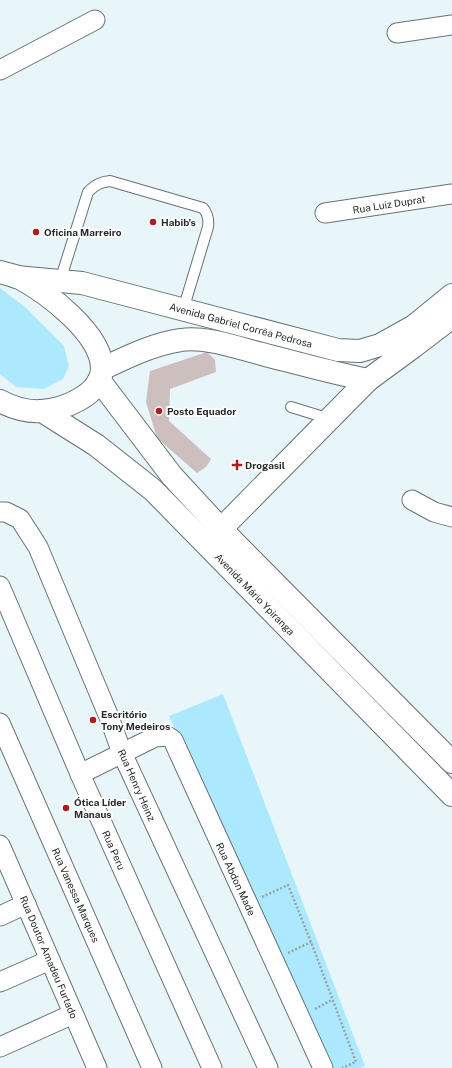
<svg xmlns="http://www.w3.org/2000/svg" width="452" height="1068" font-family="'Public Sans',sans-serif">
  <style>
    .green { fill: #ade9fe }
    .building { fill: #ccbfbe }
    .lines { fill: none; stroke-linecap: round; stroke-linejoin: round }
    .service-casing { stroke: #677276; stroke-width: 12 }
    .minor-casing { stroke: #677276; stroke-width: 21 }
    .tertiary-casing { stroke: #677276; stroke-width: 24 }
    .secondary-casing { stroke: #677276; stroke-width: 24 }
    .path { stroke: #99a3a6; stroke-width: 2.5; stroke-dasharray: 2 2; stroke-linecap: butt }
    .service { stroke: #fff; stroke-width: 10 }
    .minor { stroke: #fff; stroke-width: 19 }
    .tertiary { stroke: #fff; stroke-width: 22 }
    .secondary { stroke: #fff; stroke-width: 22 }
    .poi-dot { fill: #af1e1e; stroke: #fff; stroke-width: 1.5 }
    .labels { text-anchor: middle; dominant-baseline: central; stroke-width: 4; stroke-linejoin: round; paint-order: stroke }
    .street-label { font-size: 10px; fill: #24292a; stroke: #fff }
    .poi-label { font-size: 10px; font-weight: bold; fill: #24292a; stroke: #fff; text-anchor: start }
  </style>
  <rect width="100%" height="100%" fill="#e8f5f9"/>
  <g class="green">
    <polygon points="0,288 25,307 64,346 69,366 63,379 44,389 16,387 0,374"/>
    <polygon points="223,694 365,1066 360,1068 328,1068 169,716"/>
  </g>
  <polygon class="building" points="207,352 215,360 216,372 170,389 169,421 211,459 206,467 197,473 157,438 146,402 150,371"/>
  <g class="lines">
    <defs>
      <g id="service">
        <path d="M60,281L88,192C95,185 100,182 110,181L203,208C208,214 209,219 208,227L183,310"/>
        <polyline points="291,407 330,419"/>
      </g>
      <g id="minor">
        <polyline points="397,33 452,25"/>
        <polyline points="0,70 95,20"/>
        <polyline points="325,213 452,194"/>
        <polyline points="412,500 434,512 452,517"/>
        <polyline points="0,512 6,512 20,519 38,547 109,717 122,753 268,1068"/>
        <polyline points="0,586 80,774 212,1068"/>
        <polyline points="0,723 152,1068"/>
        <polyline points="80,774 155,737 167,736 173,740 323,1068"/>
        <polyline points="0,845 97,1068"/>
        <polyline points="0,916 26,904"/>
        <polyline points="0,982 50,960"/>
        <polyline points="0,1047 73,1014"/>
      </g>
      <g id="tertiary">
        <polyline points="16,277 82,283 338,350 360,351 380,345 414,326 452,295"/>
        <path d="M102,369C127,357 153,344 181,340C205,336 238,348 262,354C297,363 332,373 368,380"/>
        <polyline points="221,529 368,380 413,347 452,317"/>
      </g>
      <g id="secondary">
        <path d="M0,272C6,274 12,275 18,277C46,292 102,333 102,369C101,395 63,410 41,411C26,412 13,408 0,401"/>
        <polyline points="99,380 172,476 221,529 452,762"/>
        <polyline points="42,411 96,445 153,490 452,795"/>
      </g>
    </defs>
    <use href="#service" class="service-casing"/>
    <use href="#minor" class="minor-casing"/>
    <use href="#tertiary" class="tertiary-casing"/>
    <use href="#secondary" class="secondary-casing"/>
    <g class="path">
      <polyline points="262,897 288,885 311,942 356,1062 342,1068"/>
      <polyline points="288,953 311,942"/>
      <polyline points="315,1009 332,1000"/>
    </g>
    <use href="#service" class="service"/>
    <use href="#minor" class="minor"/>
    <use href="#tertiary" class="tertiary"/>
    <use href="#secondary" class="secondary"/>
  </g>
  <g class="poi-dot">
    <circle cx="153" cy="222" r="4"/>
    <circle cx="36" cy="232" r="4"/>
    <circle cx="159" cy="411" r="4"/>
    <path d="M235 459h4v4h4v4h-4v4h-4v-4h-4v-4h4z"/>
    <circle cx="93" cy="720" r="4"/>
    <circle cx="66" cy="808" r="4"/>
  </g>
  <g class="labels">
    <g class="street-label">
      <text transform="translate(389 204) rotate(-9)">Rua Luiz Duprat</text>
      <text transform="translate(241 325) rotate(15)">Avenida Gabriel Corrêa Pedrosa</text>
      <text transform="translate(255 594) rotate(46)">Avenida Mário Ypiranga</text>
      <text transform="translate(137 785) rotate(66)">Rua Henry Heinz</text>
      <text transform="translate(114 850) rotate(66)">Rua Peru</text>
      <text transform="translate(236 879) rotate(65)">Rua Abdon Made</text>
      <text transform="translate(76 895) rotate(66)">Rua Vanessa Marques</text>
      <text transform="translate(49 957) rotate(67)">Rua Doutor Amadeu Furtado</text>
    </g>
    <g class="poi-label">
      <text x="161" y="222">Habib's</text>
      <text x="44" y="232">Oficina Marreiro</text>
      <text x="167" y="411">Posto Equador</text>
      <text x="245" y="465">Drogasil</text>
      <text x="101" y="714">Escritório<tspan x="101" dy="12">Tony Medeiros</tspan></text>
      <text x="74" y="802">Ótica Líder<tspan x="74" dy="12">Manaus</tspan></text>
    </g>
  </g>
</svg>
